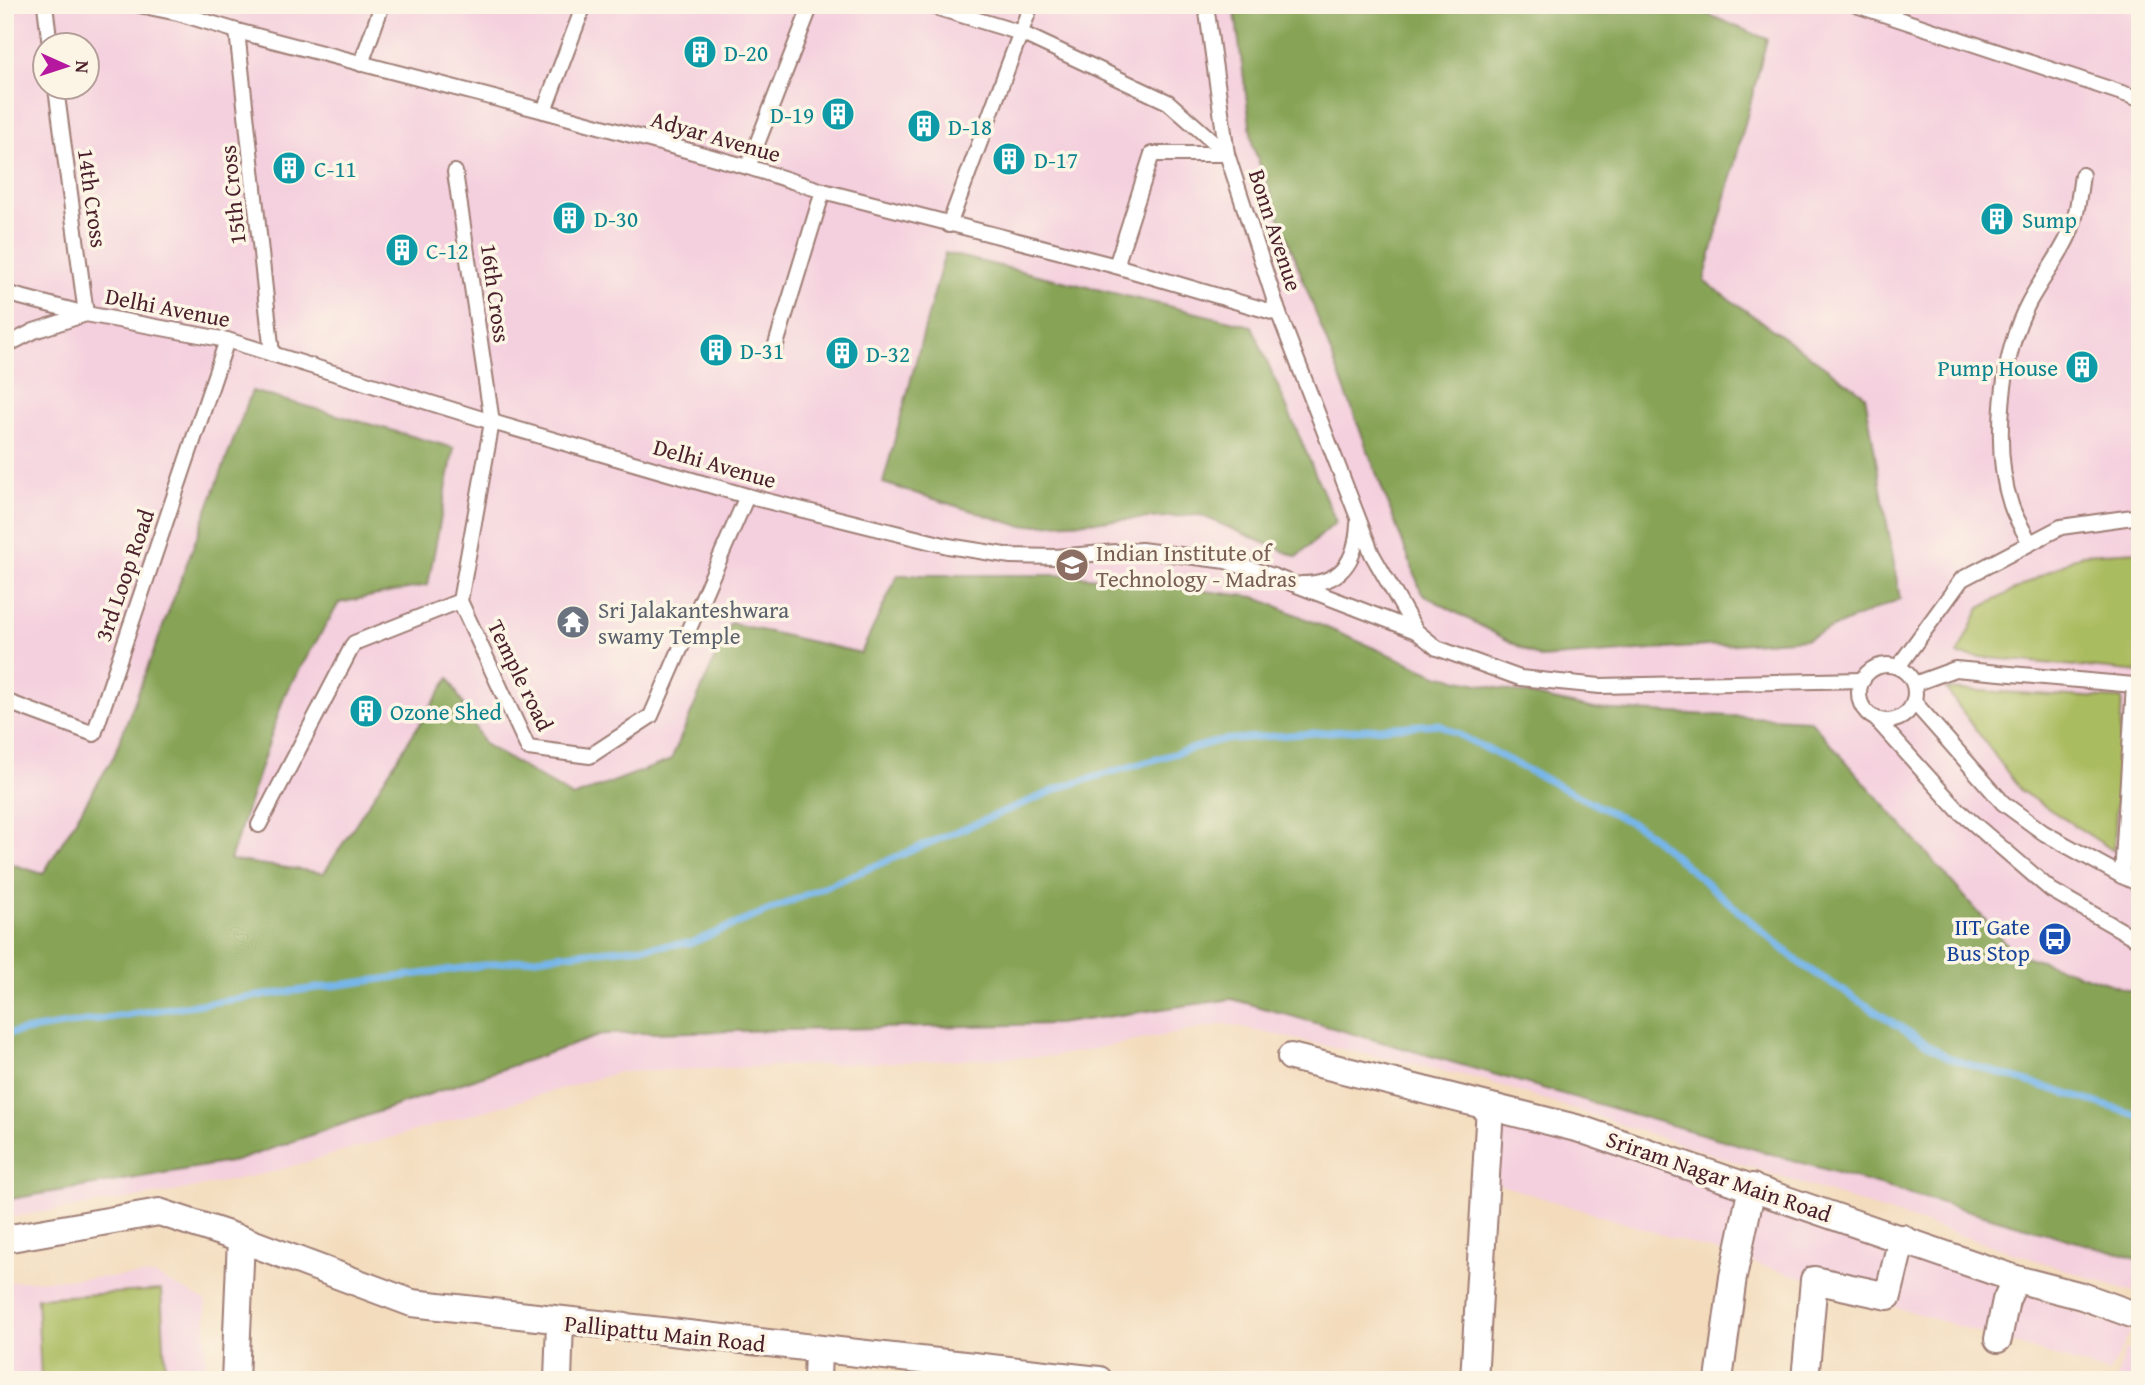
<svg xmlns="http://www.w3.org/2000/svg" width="2145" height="1385" font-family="'Gentium Book Plus',serif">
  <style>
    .built { fill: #f4cfde; fill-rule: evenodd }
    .green { fill: #aabc60; stroke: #7a6e46; stroke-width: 2 }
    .forest { fill: #87a456; stroke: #686240; stroke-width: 2 }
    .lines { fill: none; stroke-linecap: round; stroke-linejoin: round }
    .stream { stroke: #77b6ea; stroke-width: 7 }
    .lane-casing { stroke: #9e7d74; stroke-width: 18 }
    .street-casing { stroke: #9e7d74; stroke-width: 30 }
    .lane { stroke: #fff; stroke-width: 14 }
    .street { stroke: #fff; stroke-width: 26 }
    .labels { text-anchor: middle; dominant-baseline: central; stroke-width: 7; stroke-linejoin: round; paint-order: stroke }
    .culture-label { font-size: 23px; fill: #0d838f; stroke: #fcf5e5; text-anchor: start }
    .street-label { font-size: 23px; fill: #4a1f2b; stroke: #fcf5e5 }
    .education-label { font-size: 23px; fill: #785e54; stroke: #fcf5e5; text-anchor: start }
    .worship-label { font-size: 23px; fill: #5b616d; stroke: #fcf5e5; text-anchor: start }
    .transit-label { font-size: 23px; fill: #164399; stroke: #fcf5e5; text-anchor: end }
  </style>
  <rect width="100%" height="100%" fill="#fcf5e5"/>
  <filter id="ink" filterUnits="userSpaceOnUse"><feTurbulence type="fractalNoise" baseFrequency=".0143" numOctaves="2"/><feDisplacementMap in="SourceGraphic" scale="14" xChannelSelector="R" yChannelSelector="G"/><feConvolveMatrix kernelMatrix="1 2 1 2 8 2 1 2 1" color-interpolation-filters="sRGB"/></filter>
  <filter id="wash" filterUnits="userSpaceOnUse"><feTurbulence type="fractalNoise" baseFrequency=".00686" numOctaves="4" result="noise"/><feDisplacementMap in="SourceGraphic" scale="28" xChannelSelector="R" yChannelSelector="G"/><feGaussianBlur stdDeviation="1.57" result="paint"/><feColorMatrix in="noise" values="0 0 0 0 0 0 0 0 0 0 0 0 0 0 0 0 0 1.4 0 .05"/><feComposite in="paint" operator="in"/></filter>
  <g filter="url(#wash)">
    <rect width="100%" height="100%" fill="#f3dbbc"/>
    <g class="built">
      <path d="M5,5H2140V1294L1481,1079L1225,1024L1055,1056L619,1072L268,1173L167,1193L5,1218ZM46,46H88V88H46Z"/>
      <polygon points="1490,1107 2131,1331 2109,1373 1485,1180"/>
      <polygon points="154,1275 206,1301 206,1380 5,1380 5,1282"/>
      <polygon points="2124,1350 2140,1353 2140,1380 2117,1380"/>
    </g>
    <g class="green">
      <polygon points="2140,551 2140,672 1957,655 1980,608 2082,554"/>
      <polygon points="1946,689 2122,699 2114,851 2021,791"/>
      <polygon points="161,1290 166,1380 41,1380 37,1298"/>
    </g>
    <g class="forest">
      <polygon points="1234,5 1685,5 1767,39 1704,281 1865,395 1900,599 1806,639 1540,658 1422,594 1253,147"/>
      <polygon points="945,253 1252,326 1336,522 1297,557 1200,515 1020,526 883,483"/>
      <polygon points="252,391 454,448 428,585 339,603 285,694 230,860 324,873 449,678 484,744 573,797 671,760 730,623 861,653 898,575 1071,575 1255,597 1437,675 1595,709 1810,720 2013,952 2140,994 2140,1260 1232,999 1057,1024 604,1034 236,1161 5,1200 5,862 43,874 114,756"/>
    </g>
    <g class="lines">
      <polyline class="stream" points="5,1034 150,1011 565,954 691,943 1065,786 1221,740 1438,724 1643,829 1801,964 1949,1058 2140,1116"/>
    </g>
  </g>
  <g filter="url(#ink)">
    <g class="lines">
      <defs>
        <g id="lane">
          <polyline points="45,5 50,46"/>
          <polyline points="139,5 178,13 237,31 544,111 748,167 823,191 1116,266 1279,314"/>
          <polyline points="928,5 1021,33 1168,102 1227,154 1279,314 1372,554 1416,631"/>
          <polyline points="1856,5 2140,99"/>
          <polyline points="237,31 272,354"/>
          <polyline points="361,64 382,5"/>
          <polyline points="544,111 584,5"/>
          <polyline points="748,167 811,5"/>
          <polyline points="455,172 492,422 460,601 528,748 590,756 651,716 747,496"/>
          <polyline points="949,225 1031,5"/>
          <polyline points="1116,266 1152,154 1227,154 1206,5"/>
          <polyline points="5,293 86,314 227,340 492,422 747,496 948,546 1011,556 1055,557 1141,550 1226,561 1273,576 1416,631 1437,648 1520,678 1600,686 1863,680"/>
          <polyline points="5,346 34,331 86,314 56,88"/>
          <polyline points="774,351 823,191"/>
          <path d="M2030,543C2024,531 2015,518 2011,505C1992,448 2001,354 2029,302C2041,280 2057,260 2068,237C2077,218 2079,196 2082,175"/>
          <path d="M1301,584C1341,584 1356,562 1358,524"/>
          <circle cx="1887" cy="693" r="28"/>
          <polyline points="1898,667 1962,579 2061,527 2140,516"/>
          <polyline points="1914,684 1955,669 2134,685 2122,876"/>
          <polyline points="5,701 94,734 227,340"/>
          <polyline points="1914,702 2003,803 2044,833 2122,876 2140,884"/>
          <polyline points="1875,718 1958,810 2051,890 2140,941"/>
          <polyline points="259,825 354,643 460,601"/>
        </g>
        <g id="street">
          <polyline points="1291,1057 1580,1129 2016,1279 2082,1296 2140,1317"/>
          <polyline points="5,1239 159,1212 241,1239 412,1303 1099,1380"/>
          <polyline points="1998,1339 2006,1300 2016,1279"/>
          <polyline points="235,1380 241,1239"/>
          <polyline points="558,1380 560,1321"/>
          <polyline points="817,1380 818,1349"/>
          <polyline points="1474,1380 1490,1107"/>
          <polyline points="1719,1380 1733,1277 1752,1187"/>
          <polyline points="1805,1380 1814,1280 1888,1296 1902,1238"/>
        </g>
      </defs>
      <use href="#lane" class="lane-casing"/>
      <use href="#street" class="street-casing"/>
      <use href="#lane" class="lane"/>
      <use href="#street" class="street"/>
    </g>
  </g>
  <defs>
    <symbol id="building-disc" viewBox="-11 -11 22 22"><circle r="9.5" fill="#0f9aa8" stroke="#fcf5e5"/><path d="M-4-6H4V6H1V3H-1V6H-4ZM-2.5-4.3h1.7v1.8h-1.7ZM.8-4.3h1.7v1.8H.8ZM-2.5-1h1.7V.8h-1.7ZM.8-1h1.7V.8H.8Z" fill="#fff"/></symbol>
    <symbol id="university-disc" viewBox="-11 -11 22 22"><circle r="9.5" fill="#8d6e63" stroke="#fcf5e5"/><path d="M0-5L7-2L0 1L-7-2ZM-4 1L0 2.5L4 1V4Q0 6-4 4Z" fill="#fff"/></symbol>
    <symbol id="temple-disc" viewBox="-11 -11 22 22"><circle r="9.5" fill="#6b7280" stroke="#fcf5e5"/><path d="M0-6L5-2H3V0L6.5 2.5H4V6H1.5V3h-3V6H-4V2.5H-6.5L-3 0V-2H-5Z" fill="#fff"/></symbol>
    <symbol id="bus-disc" viewBox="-11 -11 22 22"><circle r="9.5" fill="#1a4fb4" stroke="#fcf5e5"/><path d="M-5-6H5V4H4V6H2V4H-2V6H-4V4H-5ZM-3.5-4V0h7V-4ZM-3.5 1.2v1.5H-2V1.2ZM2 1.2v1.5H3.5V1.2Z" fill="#fff"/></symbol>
  </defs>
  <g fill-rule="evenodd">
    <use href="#building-disc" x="681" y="33" width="38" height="38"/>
    <use href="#building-disc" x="819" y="95" width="38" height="38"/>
    <use href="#building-disc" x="905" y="107" width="38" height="38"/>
    <use href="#building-disc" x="990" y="140" width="38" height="38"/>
    <use href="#building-disc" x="270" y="149" width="38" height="38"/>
    <use href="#building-disc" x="550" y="199" width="38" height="38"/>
    <use href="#building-disc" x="1978" y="200" width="38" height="38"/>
    <use href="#building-disc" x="383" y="231" width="38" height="38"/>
    <use href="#building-disc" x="697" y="331" width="38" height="38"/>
    <use href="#building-disc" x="823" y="334" width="38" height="38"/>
    <use href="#building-disc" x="2063" y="348" width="38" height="38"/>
    <use href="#university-disc" x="1053" y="546" width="38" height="38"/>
    <use href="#temple-disc" x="554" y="603" width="38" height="38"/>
    <use href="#building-disc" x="347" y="692" width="38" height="38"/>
    <use href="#bus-disc" x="2036" y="920" width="38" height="38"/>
  </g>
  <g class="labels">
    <g class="culture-label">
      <text x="724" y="52">D-20</text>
      <text x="814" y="114" text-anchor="end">D-19</text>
      <text x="948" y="126">D-18</text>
      <text x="1034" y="159">D-17</text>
      <text x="314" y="168">C-11</text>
      <text x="594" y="218">D-30</text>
      <text x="2022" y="219">Sump</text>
      <text x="426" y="250">C-12</text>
      <text x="740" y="350">D-31</text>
      <text x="866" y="353">D-32</text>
      <text x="2058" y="367" text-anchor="end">Pump House</text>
      <text x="390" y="711">Ozone Shed</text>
    </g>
    <g class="street-label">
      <text transform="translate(716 136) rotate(16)">Adyar Avenue</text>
      <text transform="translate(232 195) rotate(-96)">15th Cross</text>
      <text transform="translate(93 198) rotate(82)">14th Cross</text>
      <text transform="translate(1276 230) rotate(72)">Bonn Avenue</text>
      <text transform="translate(496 293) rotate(82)">16th Cross</text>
      <text transform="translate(168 307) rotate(11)">Delhi Avenue</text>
      <text transform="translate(715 463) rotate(16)">Delhi Avenue</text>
      <text transform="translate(124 575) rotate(-71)">3rd Loop Road</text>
      <text transform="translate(521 675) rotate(64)">Temple road</text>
      <text transform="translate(1719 1176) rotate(19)">Sriram Nagar Main Road</text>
      <text transform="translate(665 1333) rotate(6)">Pallipattu Main Road</text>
    </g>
    <g class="education-label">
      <text x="1096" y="552">Indian Institute of<tspan x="1096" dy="26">Technology - Madras</tspan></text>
    </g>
    <g class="worship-label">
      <text x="598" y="609">Sri Jalakanteshwara<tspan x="598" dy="26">swamy Temple</tspan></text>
    </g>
    <g class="transit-label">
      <text x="2030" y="926">IIT Gate<tspan x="2030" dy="26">Bus Stop</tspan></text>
    </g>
  </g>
  <rect width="2145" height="1385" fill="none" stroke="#fcf5e5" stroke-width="28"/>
  <g transform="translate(66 66) rotate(93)"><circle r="33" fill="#fcf5e5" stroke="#b59f9b" stroke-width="2"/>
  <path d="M0-5L12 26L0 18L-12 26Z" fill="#b5179e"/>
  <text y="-10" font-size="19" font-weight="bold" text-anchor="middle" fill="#4a1f2b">N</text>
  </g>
</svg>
